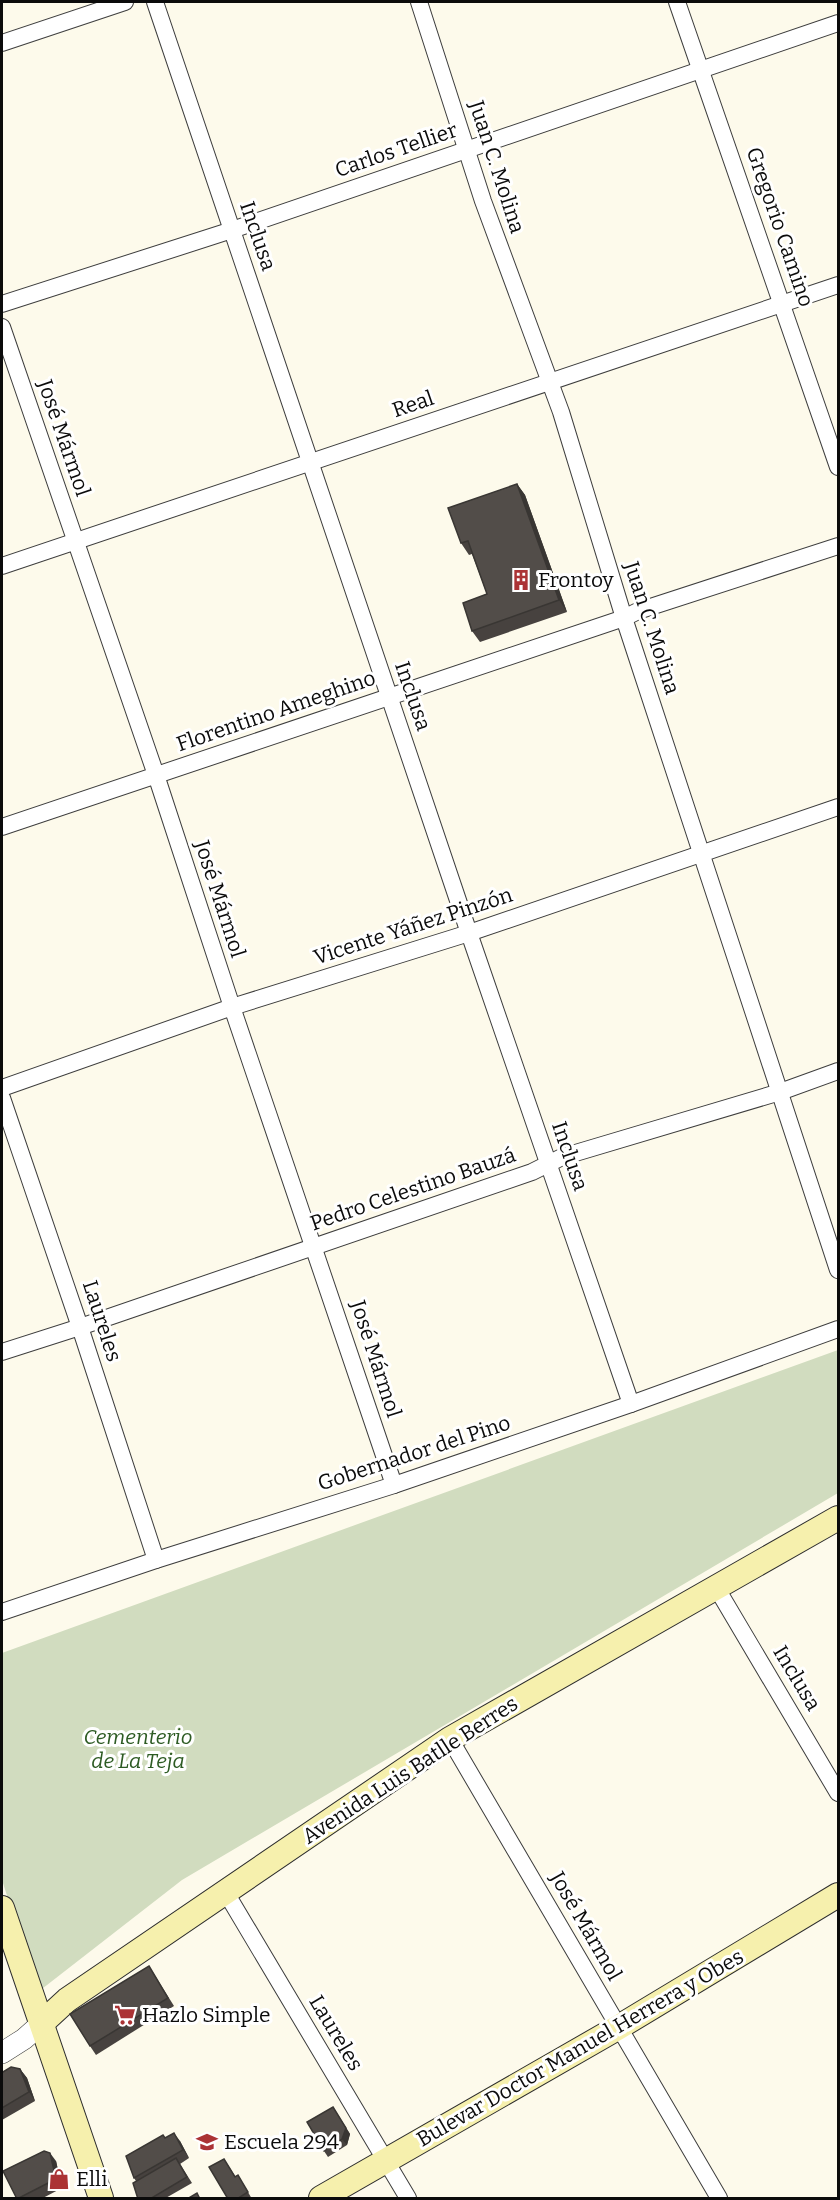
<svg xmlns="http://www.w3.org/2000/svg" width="840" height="2200" font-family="Bitter,serif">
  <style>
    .cemetery { fill: #d1dcbf }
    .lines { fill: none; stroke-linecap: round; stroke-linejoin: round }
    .minor-casing { stroke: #3e3e3e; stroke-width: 18 }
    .tertiary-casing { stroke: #3e3e3e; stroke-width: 22 }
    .secondary-casing { stroke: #2d2d2d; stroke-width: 26 }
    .minor { stroke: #fff; stroke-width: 16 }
    .tertiary { stroke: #fff; stroke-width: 21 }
    .secondary { stroke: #f6f0ad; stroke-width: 24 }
    .wall { fill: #47423f }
    .shaded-wall { fill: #393633 }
    .building { fill: #524d49; stroke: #393633; stroke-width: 1.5 }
    .labels { text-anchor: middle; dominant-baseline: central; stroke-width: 6; stroke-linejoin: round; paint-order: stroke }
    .street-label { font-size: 21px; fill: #0b0b0b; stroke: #fff }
    .poi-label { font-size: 21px; fill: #0b0b0b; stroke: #fff; text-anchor: start }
    .park-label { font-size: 21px; font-style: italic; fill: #2d5b23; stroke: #fff }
  </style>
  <rect width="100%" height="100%" fill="#fdfaeb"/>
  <polygon class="cemetery" points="838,1350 838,1493 182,1880 38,1992 2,1880 2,1653"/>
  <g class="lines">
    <defs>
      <g id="minor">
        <polyline points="155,2 469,933 631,1404"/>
        <polyline points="419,2 483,201 561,412 624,618 838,1270"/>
        <polyline points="677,2 838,467"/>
        <polyline points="2,43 125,2"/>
        <polyline points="2,304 232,230 838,23"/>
        <polyline points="2,327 156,775 232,1007 394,1485"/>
        <polyline points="2,566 838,285"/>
        <polyline points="2,827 624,618 638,611 838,546"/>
        <polyline points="2,1088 232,1007 469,933 838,807"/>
        <polyline points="2,1098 80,1327 156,1560"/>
        <polyline points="2,1352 80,1327 532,1172 562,1157 780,1092 838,1071"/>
        <polyline points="716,1587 838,1793"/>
        <polyline points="2,1612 156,1560 394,1485 631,1404 838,1329"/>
        <polyline points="450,1739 719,2198"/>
        <polyline points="225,1891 408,2198"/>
      </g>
      <polyline id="tertiary" points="2,2053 24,2039 42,2023"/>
      <g id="secondary">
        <polyline points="2,1908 101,2198"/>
        <polyline points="42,2023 67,2000 450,1739 838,1518"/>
        <polyline points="321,2198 619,2027 838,1895"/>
      </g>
    </defs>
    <use href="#minor" class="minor-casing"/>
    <use href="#tertiary" class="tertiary-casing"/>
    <use href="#secondary" class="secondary-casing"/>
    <use href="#minor" class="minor"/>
    <use href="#tertiary" class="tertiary"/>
    <use href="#secondary" class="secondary"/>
  </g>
  <g class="wall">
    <polygon points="517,484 525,495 567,612 480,642 472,631 487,594 472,554 469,555 461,543"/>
    <polygon points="149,1966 174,2006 96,2055 90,2046"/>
    <polygon points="20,2069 27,2078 35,2101 2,2120 2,2071 3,2072"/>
    <polygon points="333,2107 350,2134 347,2145 328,2157 324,2151"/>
    <polygon points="165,2138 180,2141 189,2158 180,2164 192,2183 164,2199 138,2199 136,2181 134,2178"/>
    <polygon points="224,2159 235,2176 238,2175 252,2199 228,2199"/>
    <polygon points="56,2161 62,2188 41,2199 17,2199"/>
  </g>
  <g class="shaded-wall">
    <polygon points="517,484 525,495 567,612 559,600"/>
    <polygon points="20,2069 27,2078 35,2101 29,2092"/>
    <polygon points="333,2107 350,2134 347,2145 342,2139"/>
    <polygon points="174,2133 180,2141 189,2158 183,2150"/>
    <polygon points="50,2153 56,2161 62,2188 56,2179"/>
  </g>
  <g class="building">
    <polygon points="517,484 559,600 472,631 463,603 487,594 468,541 461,543 448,508"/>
    <polygon points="149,1966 168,1998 90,2046 70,2014"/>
    <polygon points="11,2067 20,2069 29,2092 2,2108 2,2071 3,2072"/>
    <polygon points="333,2107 346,2128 342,2139 324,2151 307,2122"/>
    <polygon points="174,2133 183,2150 134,2178 126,2156 163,2135 165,2138"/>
    <polygon points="44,2151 50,2153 56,2179 17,2199 3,2171"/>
    <polygon points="176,2158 187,2177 150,2199 138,2199 133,2183"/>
    <polygon points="224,2159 235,2177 238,2175 248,2192 237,2199 228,2199 209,2167"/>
    <polygon points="197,2193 200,2199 187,2199"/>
  </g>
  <defs>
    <symbol id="building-bare" viewBox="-9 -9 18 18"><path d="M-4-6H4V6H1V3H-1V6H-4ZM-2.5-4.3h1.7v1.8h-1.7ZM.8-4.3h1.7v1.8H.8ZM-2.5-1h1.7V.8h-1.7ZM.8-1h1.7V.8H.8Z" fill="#ab3335" stroke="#fff" stroke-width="2.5" paint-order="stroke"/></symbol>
    <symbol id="supermarket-bare" viewBox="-9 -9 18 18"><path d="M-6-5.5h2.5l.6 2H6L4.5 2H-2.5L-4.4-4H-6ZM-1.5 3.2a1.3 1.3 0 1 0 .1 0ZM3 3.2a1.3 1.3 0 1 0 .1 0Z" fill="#ab3335" stroke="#fff" stroke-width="2.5" paint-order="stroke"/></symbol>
    <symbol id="school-bare" viewBox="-9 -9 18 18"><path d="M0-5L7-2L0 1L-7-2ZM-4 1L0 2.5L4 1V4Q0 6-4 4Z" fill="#ab3335" stroke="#fff" stroke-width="2.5" paint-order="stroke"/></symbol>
    <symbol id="shop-bare" viewBox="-9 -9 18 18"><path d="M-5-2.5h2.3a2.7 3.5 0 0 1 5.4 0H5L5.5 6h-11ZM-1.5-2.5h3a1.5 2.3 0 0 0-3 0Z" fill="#ab3335" stroke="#fff" stroke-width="2.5" paint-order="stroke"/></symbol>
  </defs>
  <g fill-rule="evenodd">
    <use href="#building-bare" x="506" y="565" width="30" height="30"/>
    <use href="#supermarket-bare" x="110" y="2000" width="30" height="30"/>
    <use href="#school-bare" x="192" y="2127" width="30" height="30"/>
    <use href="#shop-bare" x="44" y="2164" width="30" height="30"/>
  </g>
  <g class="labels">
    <g class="street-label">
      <text transform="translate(396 150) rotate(-19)">Carlos Tellier</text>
      <text transform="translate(497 167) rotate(72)">Juan C. Molina</text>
      <text transform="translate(780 227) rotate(71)">Gregorio Camino</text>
      <text transform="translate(258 236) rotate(71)">Inclusa</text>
      <text transform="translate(413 404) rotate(-19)">Real</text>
      <text transform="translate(64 438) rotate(71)">José Mármol</text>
      <text transform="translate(652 628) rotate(72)">Juan C. Molina</text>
      <text transform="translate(413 696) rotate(71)">Inclusa</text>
      <text transform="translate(276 711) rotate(-19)">Florentino Ameghino</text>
      <text transform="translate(220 899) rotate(72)">José Mármol</text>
      <text transform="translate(413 926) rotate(-18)">Vicente Yáñez Pinzón</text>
      <text transform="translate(570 1156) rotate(71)">Inclusa</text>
      <text transform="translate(413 1189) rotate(-19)">Pedro Celestino Bauzá</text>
      <text transform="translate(102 1321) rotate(72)">Laureles</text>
      <text transform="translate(376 1359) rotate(72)">José Mármol</text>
      <text transform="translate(414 1453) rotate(-18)">Gobernador del Pino</text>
      <text transform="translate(797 1678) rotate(59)">Inclusa</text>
      <text transform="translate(410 1770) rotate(-33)">Avenida Luis Batlle Berres</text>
      <text transform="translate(586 1926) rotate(60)">José Mármol</text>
      <text transform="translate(336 2033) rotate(59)">Laureles</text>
      <text transform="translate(580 2048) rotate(-30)">Bulevar Doctor Manuel Herrera y Obes</text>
    </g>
    <g class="poi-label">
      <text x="538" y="580">Frontoy</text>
      <text x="142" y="2015">Hazlo Simple</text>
      <text x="224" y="2142">Escuela 294</text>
      <text x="76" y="2179">Elli</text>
    </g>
    <g class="park-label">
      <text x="138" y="1737">Cementerio<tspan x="138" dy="24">de La Teja</tspan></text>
    </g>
  </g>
  <rect width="840" height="2200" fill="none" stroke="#0b0b0b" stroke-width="6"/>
</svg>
